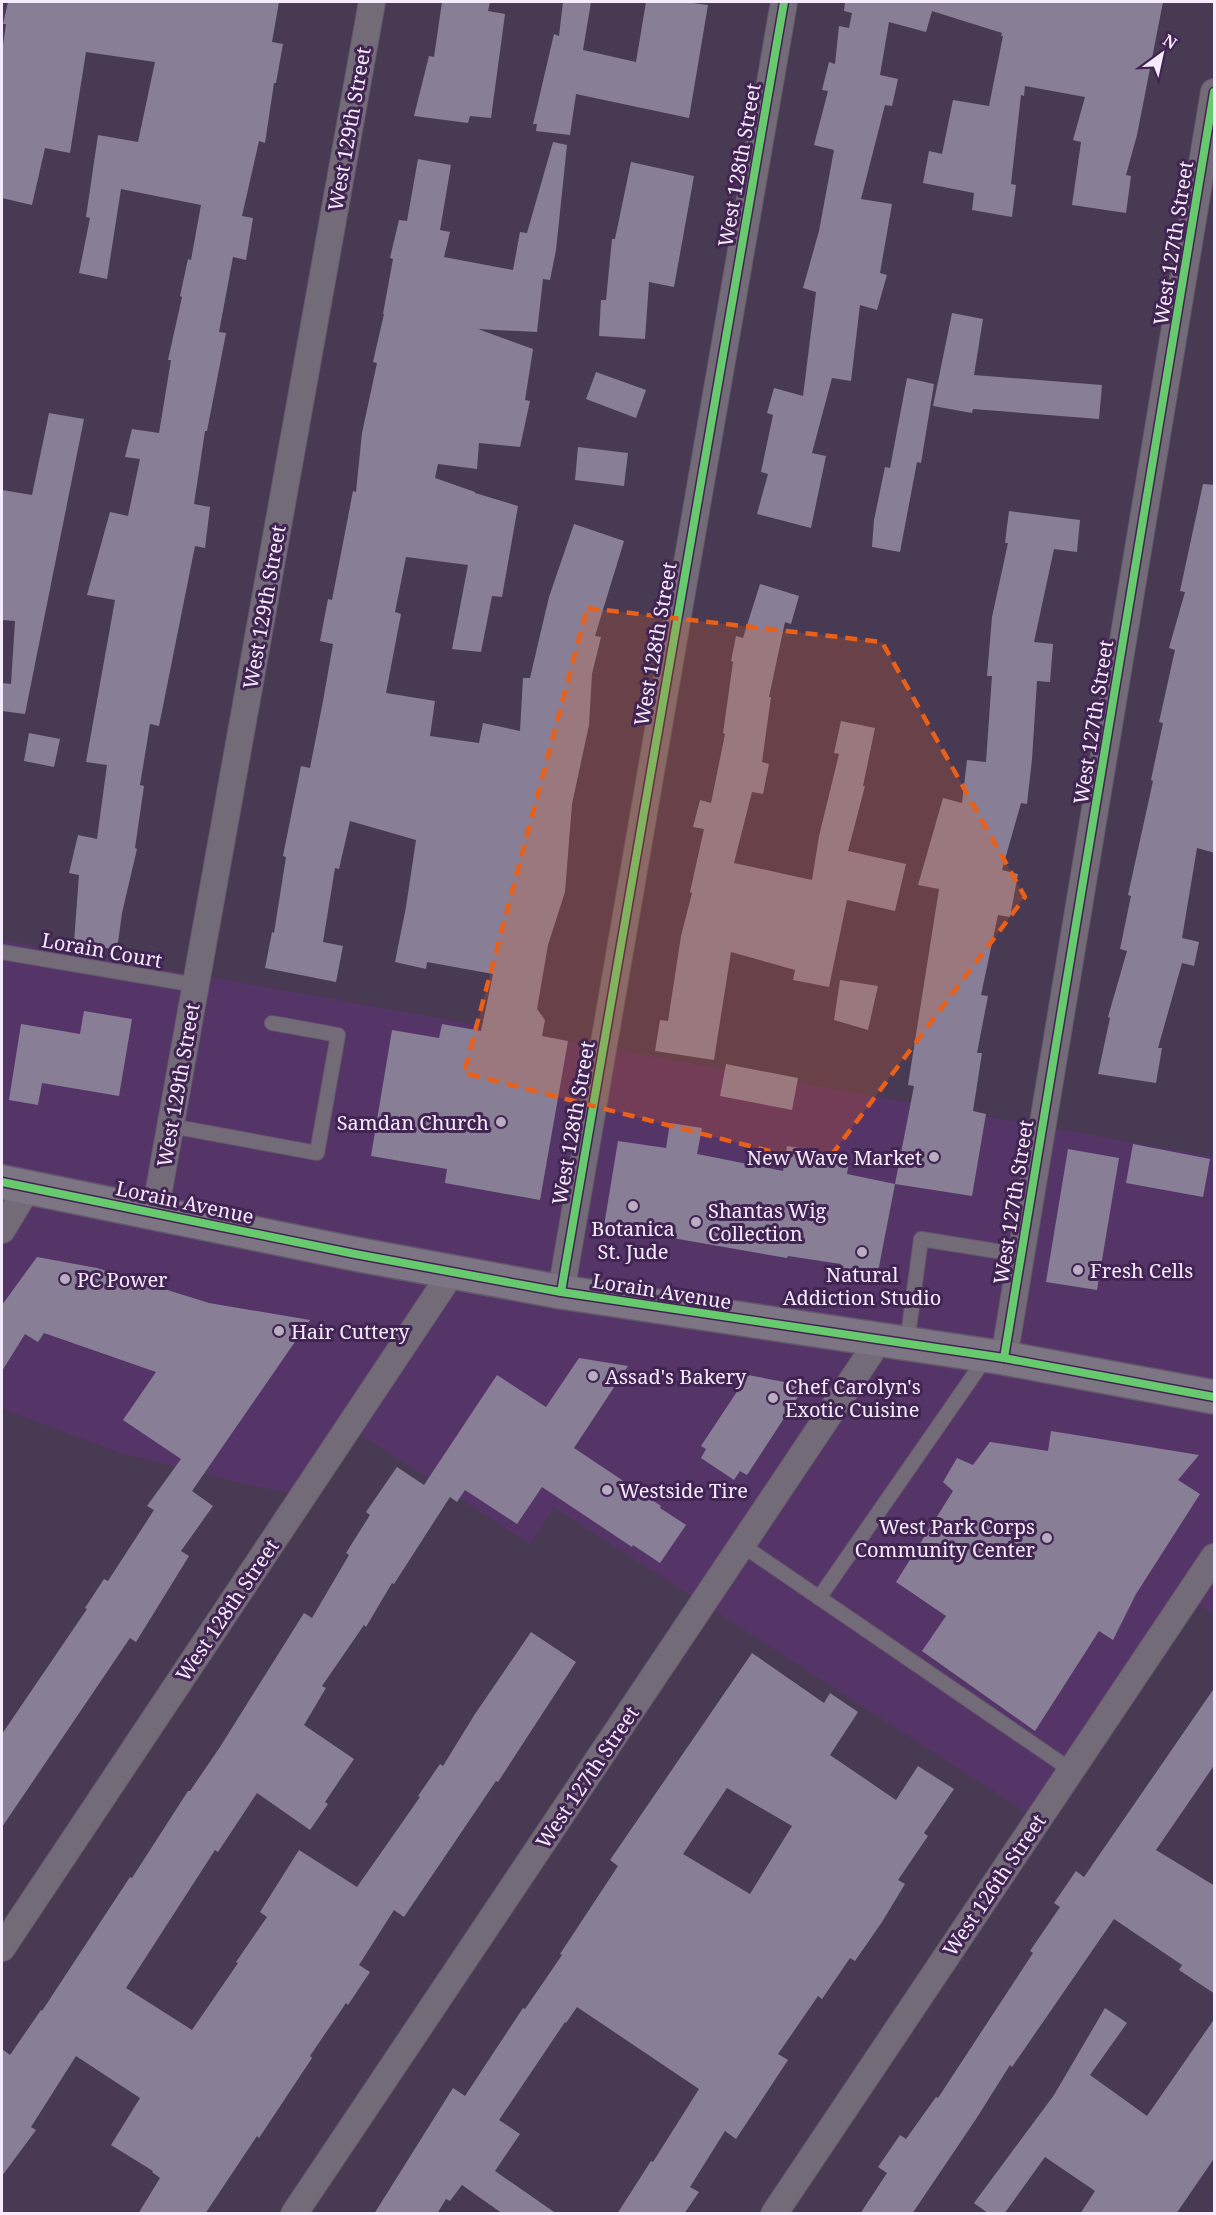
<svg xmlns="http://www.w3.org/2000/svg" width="1216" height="2215" font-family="'Noto Serif',serif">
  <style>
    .built { fill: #553568 }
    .building { fill: #887f97; fill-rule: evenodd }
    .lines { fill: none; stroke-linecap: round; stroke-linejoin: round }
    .lane-casing { stroke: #64586c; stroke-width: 16 }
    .street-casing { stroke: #64586c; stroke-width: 28 }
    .primary-casing { stroke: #64586c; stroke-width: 36 }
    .lane { stroke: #736c78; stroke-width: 14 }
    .street { stroke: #736c78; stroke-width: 26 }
    .primary { stroke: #7e7584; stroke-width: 33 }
    .cycleway-casing { stroke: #422453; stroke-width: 11 }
    .cycleway { stroke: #67ca6e; stroke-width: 8 }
    .marked { fill: #e96018; fill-opacity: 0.2; stroke: #e96018; stroke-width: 4.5; stroke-dasharray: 12 8; stroke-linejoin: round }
    .poi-dot { fill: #b9adc1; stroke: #422453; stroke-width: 2 }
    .labels { text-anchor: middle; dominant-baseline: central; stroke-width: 6; stroke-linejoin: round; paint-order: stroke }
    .street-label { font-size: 20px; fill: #f5ebfc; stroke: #422453 }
    .poi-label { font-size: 20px; fill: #f5ebfc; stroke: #422453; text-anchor: start }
  </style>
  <rect width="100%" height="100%" fill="#493a54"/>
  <polygon class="built" points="2,940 1214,1157 1214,1614 1198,1604 1048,1826 554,1507 530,1544 359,1433 315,1498 250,1485 121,1453 2,1409"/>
  <g class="building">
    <polygon points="8,2 279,2 272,42 283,44 276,83 274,83 265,143 259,141 242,216 253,218 246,260 233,257 219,332 226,333 207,431 205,431 194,504 210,507 205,548 195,546 159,726 150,724 140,785 144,786 135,848 137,849 122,913 117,950 74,942 79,875 69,873 78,835 97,839 107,765 86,762 115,600 87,595 110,512 128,516 140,459 125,457 132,429 159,433 171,360 168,360 182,297 180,296 188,259 191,260 201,205 121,189 107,279 79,273 90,218 86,217 98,135 138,142 155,62 86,52 70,153 45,148 32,205 2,198 2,52 6,24 3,24"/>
    <polygon points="442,2 490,2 488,11 505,14 491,118 470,116 468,123 414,116 429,56 434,57"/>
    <polygon points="563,2 591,2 583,50 636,62 646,2 685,2 708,5 689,118 576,94 570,135 536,131 537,124 533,124 554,34 559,36"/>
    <polygon points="845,2 1163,2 1137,135 1126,175 1131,176 1126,213 1072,205 1081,142 1073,140 1085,97 1025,86 1024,96 1021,95 1011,184 1016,185 1012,217 972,210 974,193 923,183 929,151 942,154 953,100 989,106 1003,36 1001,36 1002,33 932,11 926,32 889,22 880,75 898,79 892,106 885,105 861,199 892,204 880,273 887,275 877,310 860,305 851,381 832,378 812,453 826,456 811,528 757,514 768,474 761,472 773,415 767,413 774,388 803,396 816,292 803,288 819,231 834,150 814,145 828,91 822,90 829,62 835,64 839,26 849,28 852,13 844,11"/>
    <polygon points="553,142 567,145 556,250 550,280 543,279 537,332 478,329 533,349 525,400 530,401 520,447 479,443 477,469 438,464 435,478 475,492 475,493 518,506 502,597 492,596 481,652 452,649 468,565 406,557 395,612 401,614 386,693 435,701 430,736 479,743 483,723 520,731 523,678 530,678 549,597 574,524 624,541 595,636 601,637 592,674 589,725 572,804 565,892 548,945 537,1009 545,1020 542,1036 568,1041 540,1200 445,1183 447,1169 371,1156 392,1030 439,1038 442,1024 481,1031 493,974 427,962 426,969 395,962 406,907 416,840 350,821 339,869 335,868 323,942 343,946 336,982 265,968 272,932 274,933 286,857 283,856 301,766 310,768 323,701 333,644 320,641 328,599 332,600 353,491 356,492 362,433 377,363 373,362 384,314 383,314 393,259 390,258 399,220 407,221 418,159 451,165 440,230 450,232 444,257 513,270 520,232 527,233"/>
    <polygon points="631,162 694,176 674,287 649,282 645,339 599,336 601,300 606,300 612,239 615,239"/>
    <polygon points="952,313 983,319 974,375 1102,385 1099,419 973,409 972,413 933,406"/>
    <polygon points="596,372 646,390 636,418 586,399"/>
    <polygon points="907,378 934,384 921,463 917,462 900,552 872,547 874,520 885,467 890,468"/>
    <polygon points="49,413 84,419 25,714 2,711 2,683 11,684 15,621 2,620 2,490 32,495"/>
    <polygon points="578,447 628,453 624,486 575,480"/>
    <polygon points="1203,484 1215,485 1215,853 1197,848 1182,938 1199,942 1194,966 1182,963 1158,1048 1162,1048 1156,1083 1098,1074 1110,1018 1108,1017 1127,951 1120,949 1131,896 1128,895 1153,781 1151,780 1163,723 1159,722 1175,650 1169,648 1185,592 1180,591"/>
    <polygon points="1009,511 1080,520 1077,552 1054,549 1034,642 1053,644 1050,682 1037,681 1032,759 1027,804 1021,803 1002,870 1018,874 1010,917 998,915 981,995 988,996 977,1053 982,1053 973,1111 986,1114 972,1196 895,1184 914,1086 908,1085 939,889 918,885 943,798 962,803 967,760 986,762 992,676 987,676 992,617 1008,543 1005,543"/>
    <polygon points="760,584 799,596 791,624 785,622 769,697 771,697 762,762 769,764 763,794 752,792 734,863 812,880 819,836 839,754 834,753 841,721 875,728 863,786 865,786 848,851 906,864 895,911 847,900 829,987 793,980 795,970 731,952 714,1060 655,1051 660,1020 668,1021 681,936 692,893 690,892 704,829 693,827 700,800 711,803 725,734 723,733 733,662 731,661 736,636 743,638"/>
    <polygon points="29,733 60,739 54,767 24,761"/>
    <polygon points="840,980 878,986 868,1030 834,1020"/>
    <polygon points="84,1011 132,1019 119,1096 42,1083 38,1105 9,1100 21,1024 80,1034"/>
    <polygon points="726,1064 798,1078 792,1110 720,1096"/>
    <polygon points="670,1123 702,1128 697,1154 783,1171 787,1146 850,1156 847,1174 895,1184 877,1277 840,1270 841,1264 788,1256 787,1258 604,1226 618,1141 666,1148"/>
    <polygon points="1133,1144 1210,1159 1203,1197 1126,1183"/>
    <polygon points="1068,1149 1119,1158 1097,1290 1046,1282"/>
    <polygon points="37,1257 97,1268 209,1303 310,1320 192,1491 213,1506 181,1551 189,1556 136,1642 130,1638 2,1827 2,1734 87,1609 85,1608 104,1579 108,1581 154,1510 147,1506 181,1459 123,1420 156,1372 44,1333 38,1342 25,1334 2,1371 2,1305"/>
    <polygon points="579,1358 628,1366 574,1448 661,1506 660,1508 686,1525 660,1563 633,1545 632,1547 542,1487 517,1524 465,1490 457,1502 450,1497 394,1584 392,1583 366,1627 364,1625 322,1686 326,1688 304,1725 354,1759 325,1802 328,1804 310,1830 257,1793 218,1852 215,1850 126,1988 192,2030 238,1963 236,1962 267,1917 260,1912 299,1850 357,1887 420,1797 418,1796 440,1764 443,1766 475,1714 531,1632 576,1662 498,1782 496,1781 404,1917 394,1910 359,1965 370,1972 348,2005 346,2003 310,2056 312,2058 259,2138 257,2136 205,2214 138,2214 160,2178 152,2172 153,2171 111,2145 140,2098 76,2056 31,2127 36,2130 2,2176 2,2049 10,2055 41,2010 42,2011 130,1877 132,1878 188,1791 190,1791 220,1747 304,1613 312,1618 349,1555 346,1553 370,1515 366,1512 397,1467 424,1485 497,1375 546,1407"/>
    <polygon points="748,1375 805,1386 747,1475 740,1471 734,1480 701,1458 706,1449 701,1446"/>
    <polygon points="1051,1431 1199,1455 1178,1480 1200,1494 1136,1594 1113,1640 1099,1631 1035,1731 922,1651 946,1616 896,1582 953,1491 943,1482 957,1458 973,1465 990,1442 1048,1451"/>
    <path d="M752,1653L824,1703L830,1693L858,1712L830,1755L896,1800L918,1766L954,1789L924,1833L928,1836L898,1880L905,1884L882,1922L855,1961L850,1958L822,1999L818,1996L778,2054L788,2060L736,2139L725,2131L690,2187L699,2192L684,2214H617L651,2161L653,2162L699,2089L577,2007L566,2023L565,2022L499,2120L520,2134L495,2171L557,2214H503L462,2185L450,2201L446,2199L437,2214H374L453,2088L465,2096L523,2008L525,2009L562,1955L560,1954L618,1866L610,1860ZM727,1788L792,1826L750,1894L683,1854Z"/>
    <polygon points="1215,1687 1215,1764 1156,1850 1215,1886 1215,1994 1179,1970 1182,1965 1114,1919 1012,2067 1010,2065 976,2119 912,2214 860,2214 887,2173 878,2167 900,2135 906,2139 936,2097 938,2098 1033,1953 1030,1951 1060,1907 1054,1903 1076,1871 1084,1877"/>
    <polygon points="1105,2008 1127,2023 1090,2075 1147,2116 1215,2018 1215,2157 1176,2214 1080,2214 1095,2191 1045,2157 1004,2214 989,2214 974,2203 1054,2095"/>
  </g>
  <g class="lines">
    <defs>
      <g id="lane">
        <polyline points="2,952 196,985"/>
        <polyline points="171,1126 317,1153 338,1035 272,1023"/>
        <polyline points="907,1343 921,1239 1021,1255"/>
        <polyline points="742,1545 1071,1770"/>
        <polyline points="819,1598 987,1356"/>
      </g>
      <g id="street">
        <polyline points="155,1212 372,2"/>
        <polyline points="2,1230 28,1187"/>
        <polyline points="561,1292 784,2"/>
        <polyline points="1004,1358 1214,92"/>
        <polyline points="2,1948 452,1272"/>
        <polyline points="294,2214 879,1340"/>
        <polyline points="774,2214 1214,1557"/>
      </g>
      <polyline id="primary" points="2,1182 355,1254 561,1292 1004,1358 1214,1397"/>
    </defs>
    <use href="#lane" class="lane-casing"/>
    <use href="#street" class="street-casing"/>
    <use href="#primary" class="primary-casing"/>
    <use href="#lane" class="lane"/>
    <use href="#street" class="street"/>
    <use href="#primary" class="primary"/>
    <defs>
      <g id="cycleway">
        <polyline points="2,1182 355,1254 561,1292 1004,1358 1214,1397"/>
        <polyline points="561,1292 784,2"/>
        <polyline points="1004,1358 1214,92"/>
      </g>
    </defs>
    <use href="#cycleway" class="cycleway-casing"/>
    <use href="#cycleway" class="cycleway"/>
  </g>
  <path class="marked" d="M587,608L882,642L1025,897L824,1165L464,1073Z"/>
  <g class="poi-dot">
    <circle cx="501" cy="1122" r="6"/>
    <circle cx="934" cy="1157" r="6"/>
    <circle cx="633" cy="1206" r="6"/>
    <circle cx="696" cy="1222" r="6"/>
    <circle cx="862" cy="1252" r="6"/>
    <circle cx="1078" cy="1270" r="6"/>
    <circle cx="65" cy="1279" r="6"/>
    <circle cx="279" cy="1331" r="6"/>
    <circle cx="593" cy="1376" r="6"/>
    <circle cx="773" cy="1398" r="6"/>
    <circle cx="607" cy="1490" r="6"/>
    <circle cx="1047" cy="1538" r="6"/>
  </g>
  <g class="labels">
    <g class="street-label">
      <text transform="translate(349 129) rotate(-80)">West 129th Street</text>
      <text transform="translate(739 165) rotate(-80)">West 128th Street</text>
      <text transform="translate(1173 243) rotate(-81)">West 127th Street</text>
      <text transform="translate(264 607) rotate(-80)">West 129th Street</text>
      <text transform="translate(655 644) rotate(-80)">West 128th Street</text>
      <text transform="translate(1093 722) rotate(-81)">West 127th Street</text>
      <text transform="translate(102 950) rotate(10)">Lorain Court</text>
      <text transform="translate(178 1085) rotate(-80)">West 129th Street</text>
      <text transform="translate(573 1123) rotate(-80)">West 128th Street</text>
      <text transform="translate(185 1202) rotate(12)">Lorain Avenue</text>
      <text transform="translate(1013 1202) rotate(-81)">West 127th Street</text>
      <text transform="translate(662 1291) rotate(9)">Lorain Avenue</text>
      <text transform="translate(227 1610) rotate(-56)">West 128th Street</text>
      <text transform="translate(587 1777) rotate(-56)">West 127th Street</text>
      <text transform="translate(994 1885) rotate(-56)">West 126th Street</text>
    </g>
    <g class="poi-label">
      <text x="489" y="1122" text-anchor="end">Samdan Church</text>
      <text x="922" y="1157" text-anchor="end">New Wave Market</text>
      <text x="708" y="1210">Shantas Wig<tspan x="708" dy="23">Collection</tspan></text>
      <text x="633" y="1228" text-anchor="middle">Botanica<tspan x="633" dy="23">St. Jude</tspan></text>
      <text x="1090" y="1270">Fresh Cells</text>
      <text x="862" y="1274" text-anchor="middle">Natural<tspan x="862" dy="23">Addiction Studio</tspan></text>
      <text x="77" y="1279">PC Power</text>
      <text x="291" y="1331">Hair Cuttery</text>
      <text x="605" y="1376">Assad's Bakery</text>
      <text x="785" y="1386">Chef Carolyn's<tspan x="785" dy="23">Exotic Cuisine</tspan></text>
      <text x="619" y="1490">Westside Tire</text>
      <text x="1035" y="1526" text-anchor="end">West Park Corps<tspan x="1035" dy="23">Community Center</tspan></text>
    </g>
  </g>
  <rect width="1216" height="2215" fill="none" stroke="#f5ebfc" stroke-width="6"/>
  <g transform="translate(1162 54) rotate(33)" stroke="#422453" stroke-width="4.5" paint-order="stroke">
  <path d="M0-4.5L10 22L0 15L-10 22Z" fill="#f5ebfc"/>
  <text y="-9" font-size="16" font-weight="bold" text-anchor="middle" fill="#f5ebfc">N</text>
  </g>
</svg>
